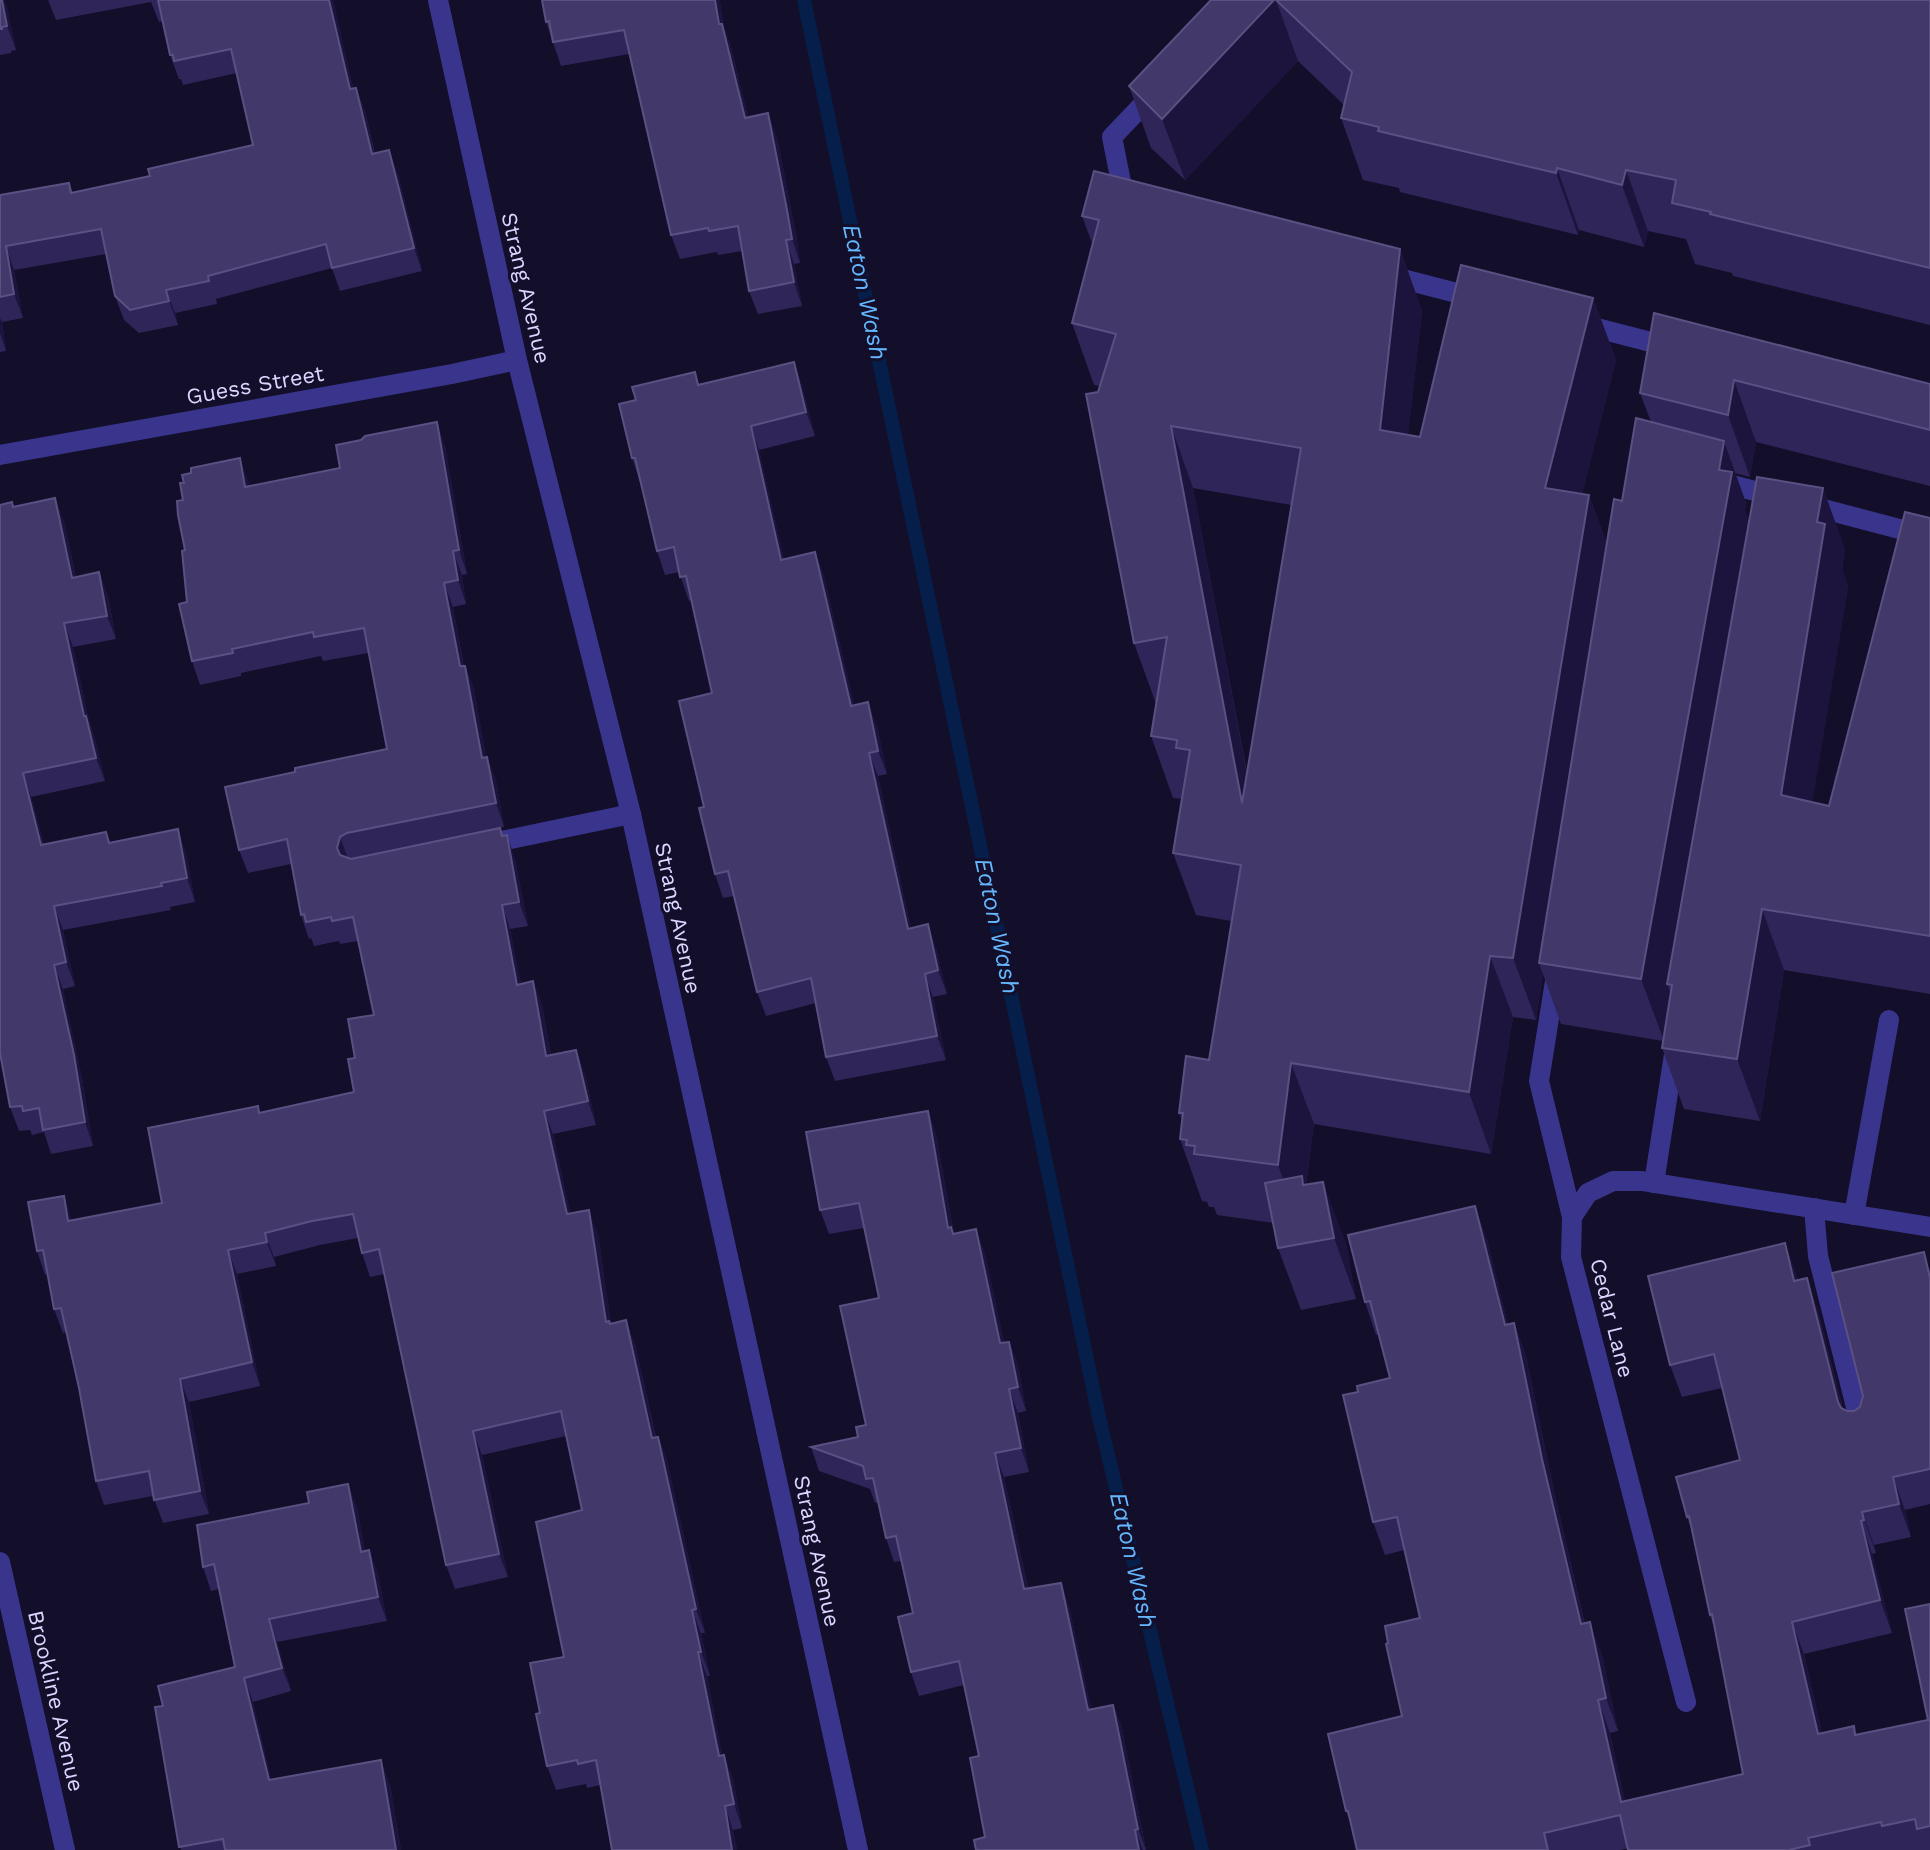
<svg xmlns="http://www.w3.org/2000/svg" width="1930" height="1850" font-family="'Work Sans',sans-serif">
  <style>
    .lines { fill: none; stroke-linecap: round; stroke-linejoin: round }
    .stream { stroke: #061f4a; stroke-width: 14 }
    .service { stroke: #39358c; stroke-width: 20 }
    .minor { stroke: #39358c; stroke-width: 20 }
    .wall { fill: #302559; fill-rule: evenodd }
    .shaded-wall { fill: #1d143e }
    .building { fill: #42386a; stroke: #5a5182; stroke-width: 2; fill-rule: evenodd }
    .labels { text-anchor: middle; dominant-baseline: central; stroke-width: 6; stroke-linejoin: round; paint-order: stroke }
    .street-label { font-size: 22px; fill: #dbd6ff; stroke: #130e29 }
    .water-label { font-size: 24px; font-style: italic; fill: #64b7ff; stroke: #130e29 }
  </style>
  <rect width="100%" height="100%" fill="#130e29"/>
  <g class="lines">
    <polyline class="stream" points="804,0 1099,1417 1202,1850"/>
    <g class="service">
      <polyline points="1125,202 1112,137 1155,92"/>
      <polyline points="1387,275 1480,299"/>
      <polyline points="1581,324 1674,348"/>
      <polyline points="1717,481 1930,537"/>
      <polyline points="482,845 631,814"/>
      <polyline points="1556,975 1539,1081 1572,1217"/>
      <polyline points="1654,1183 1675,1048"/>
      <polyline points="1814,1208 1818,1256 1862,1431"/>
      <polyline points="1854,1215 1889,1020"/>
    </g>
    <g class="minor">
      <polyline points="438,0 517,360 631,814 858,1850"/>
      <polyline points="0,455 452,374 517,360"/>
      <polyline points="0,1562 65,1850"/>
      <polyline points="1686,1702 1571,1257 1572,1217 1588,1193 1613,1181 1642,1181 1930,1227"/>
    </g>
  </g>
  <g class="wall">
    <polygon points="0,0 7,7 16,50 11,51 11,53 0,55"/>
    <polygon points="48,0 333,0 353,88 356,88 365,111 375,153 398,174 422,271 340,291 332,268 216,299 217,304 175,313 178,325 139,333 124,320 115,296 106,254 14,270 23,318 2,322 6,351 0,352 0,195 69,183 73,193 150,176 253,145 237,73 183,85 181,79 179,79 170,55 163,21 159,22 151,2 56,20"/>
    <polygon points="542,0 725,30 731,47 748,117 777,137 796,234 800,263 794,264 802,306 758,314 749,291 742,251 718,255 717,252 680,259 671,235 629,54 561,66 546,22"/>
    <polygon points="1211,0 1930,0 1930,325 1733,276 1732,273 1695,264 1686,239 1648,231 1644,247 1579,230 1578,235 1400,192 1399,188 1363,180 1341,118 1344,105 1298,61 1185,180 1151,148 1129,86"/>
    <path d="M1082,216L1400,249L1422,311L1408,435L1420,437L1593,298L1616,360L1582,494L1589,495L1607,545L1651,422L1640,393L1654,313L1930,384V486L1756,442L1750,477L1735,473L1746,503L1745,510L1749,521L1845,549L1842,569L1848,586L1812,802L1829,806L1930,518V994L1784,970L1760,1121L1684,1109L1662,1048L1663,1041L1561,1024L1543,974L1536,1020L1513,1017L1491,1154L1314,1124L1306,1185L1346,1243L1356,1299L1301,1310L1278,1248L1273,1223L1217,1215L1214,1207H1209L1207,1202L1202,1201L1180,1139L1182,1120L1179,1113L1209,1060L1231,921L1196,915L1173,853L1182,799L1173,798L1151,736L1156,704L1134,643L1098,392L1100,386L1094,385L1072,323L1092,243ZM1193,488L1291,505L1247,772Z"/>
    <polygon points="794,362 802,386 815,436 759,450 784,560 815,552 824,576 854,705 877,726 887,774 878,776 911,929 936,948 947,994 933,997 946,1060 835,1081 826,1057 816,1003 766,1016 757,992 734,896 723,898 715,874 704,807 712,693 691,600 689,601 679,572 665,575 657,551 640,482 632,458 695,372 699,385"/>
    <polygon points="445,446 467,574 462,575 466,604 453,607 464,666 465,666 474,689 486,757 487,757 496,781 504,827 353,859 503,836 515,859 528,926 510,929 521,984 533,981 542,1005 551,1055 585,1074 596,1125 553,1134 570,1213 598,1234 611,1324 635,1344 656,1437 658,1437 667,1460 705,1633 701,1633 710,1676 707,1676 722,1755 733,1778 742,1828 733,1830 737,1850 612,1850 600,1785 587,1788 586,1784 556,1790 547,1766 540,1713 564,1657 582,1510 566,1436 482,1455 508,1577 455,1589 446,1565 384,1274 370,1277 362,1253 358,1238 320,1245 274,1257 276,1266 237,1274 260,1386 189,1402 209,1514 163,1523 153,1496 104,1505 96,1481 79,1388 67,1332 63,1333 54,1309 48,1274 45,1275 37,1251 72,1220 162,1203 258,1106 260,1113 354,1092 355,1058 374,1015 358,941 340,944 339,941 314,946 311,938 309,939 301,915 291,864 248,873 239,850 295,772 387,749 369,653 323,661 321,656 241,673 241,676 200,685 192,661 187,602 185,550 248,481 249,486"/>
    <polygon points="13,507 64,521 76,577 99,572 108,596 116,639 73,647 89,721 95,739 105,781 31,797 44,845 106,832 110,843 186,853 195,902 170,907 171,910 63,930 75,986 63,989 82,1079 93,1146 51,1154 44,1132 32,1135 30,1130 19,1131 10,1107"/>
    <polygon points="928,1111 936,1134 954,1234 985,1253 1004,1343 1009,1342 1018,1365 1026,1411 1018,1413 1029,1472 1004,1477 1028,1588 1061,1583 1069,1607 1091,1709 1113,1705 1122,1728 1146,1850 976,1850 985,1837 979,1756 964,1685 919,1696 911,1672 913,1613 901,1561 894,1562 886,1538 878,1502 875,1503 870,1489 819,1471 811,1447 858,1437 866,1425 879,1298 864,1228 829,1234 820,1210"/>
    <polygon points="1487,1239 1508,1325 1514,1323 1526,1356 1554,1491 1585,1624 1602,1655 1618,1731 1610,1733 1625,1801 1743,1774 1714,1627 1710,1615 1691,1528 1687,1517 1740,1460 1722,1388 1682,1397 1670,1365 1785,1243 1798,1280 1818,1311 1843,1409 1847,1411 1854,1411 1860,1407 1930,1269 1930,1504 1905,1510 1911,1537 1874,1545 1876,1553 1872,1554 1892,1633 1804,1654 1822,1733 1854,1726 1857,1735 1928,1720 1930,1604 1930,1850 1628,1850 1628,1848 1621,1850 1357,1850 1351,1825 1346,1811 1402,1716 1388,1643 1420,1618 1404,1550 1385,1555 1373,1522 1358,1392 1390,1378 1379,1334 1376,1335 1365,1302"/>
    <polygon points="348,1484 357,1508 365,1551 369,1550 378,1574 387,1621 277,1642 291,1691 253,1702 271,1779 390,1784 401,1850 181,1850 163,1706 235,1667 219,1589 211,1591 203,1567 309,1503"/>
  </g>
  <g class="shaded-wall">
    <polygon points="2,0 4,0 7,7 16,50 7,26"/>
    <polygon points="329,0 333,0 359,113 350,89"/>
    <polygon points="715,0 720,0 725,30 731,47 754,142 745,118 719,24"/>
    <polygon points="1274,0 1276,0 1298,61 1185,180 1162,119"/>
    <polygon points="356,88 365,111 380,178 372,154"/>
    <polygon points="768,113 777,137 796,234 800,263 792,239"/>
    <polygon points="389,150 398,174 422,271 414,248"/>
    <polygon points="1557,168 1579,230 1578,235 1556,173"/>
    <polygon points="1626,170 1648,231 1644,247 1622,185"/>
    <polygon points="786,240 794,264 802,306 794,282"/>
    <polygon points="6,246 14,270 23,318 14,294"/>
    <polygon points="1400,249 1422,311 1402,492 1380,430"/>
    <polygon points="166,290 175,313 178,325 169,301"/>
    <polygon points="1593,298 1616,360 1568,550 1545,488"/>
    <polygon points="0,318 2,322 6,351 0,333"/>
    <polygon points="794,362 802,386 815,436 806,412"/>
    <polygon points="1734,380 1756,442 1750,477 1728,415"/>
    <polygon points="437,422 445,446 467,574 459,550"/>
    <polygon points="751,426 759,450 790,584 781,560"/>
    <polygon points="1171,426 1193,488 1264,865 1242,803"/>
    <polygon points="1724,441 1746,503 1745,510 1754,534 1667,984 1672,997 1664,1041 1641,979"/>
    <polygon points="240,458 248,481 254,511 245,487"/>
    <polygon points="1823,488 1845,549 1842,569 1848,586 1803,857 1781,795 1817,522"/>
    <polygon points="1589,495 1611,557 1539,963 1543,974 1536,1020 1513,958"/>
    <polygon points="55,498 64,521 81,602 72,578"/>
    <polygon points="453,551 462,575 466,604 458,580"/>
    <polygon points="815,552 824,576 860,730 851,706"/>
    <polygon points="99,572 108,596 116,639 107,616"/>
    <polygon points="444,583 453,607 468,690 460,666"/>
    <polygon points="64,623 73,647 89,721 95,739 105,781 96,758 84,716"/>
    <polygon points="465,666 474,689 491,782 482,758"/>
    <polygon points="868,702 877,726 887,774 878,751"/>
    <polygon points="869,753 878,776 916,953 908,929"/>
    <polygon points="487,757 496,781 504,827 496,803"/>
    <polygon points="23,773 31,797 50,869 41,845"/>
    <polygon points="178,829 186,853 195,902 187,878"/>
    <polygon points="507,835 515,859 528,926 519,902"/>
    <polygon points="340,837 349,861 345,872 337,848"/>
    <polygon points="502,905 510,929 526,1009 517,985"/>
    <polygon points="54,906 63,930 75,986 66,962"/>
    <polygon points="1762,909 1784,970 1760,1121 1737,1059"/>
    <polygon points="928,924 936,948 947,994 938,970"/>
    <polygon points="1490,956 1513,1017 1491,1154 1469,1092"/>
    <polygon points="54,965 63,989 82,1079 93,1146 85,1122"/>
    <polygon points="925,974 933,997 946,1060 937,1036"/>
    <polygon points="533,981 542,1005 555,1080 546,1056"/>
    <polygon points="576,1050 585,1074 596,1125 588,1101"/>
    <polygon points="1291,1063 1314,1124 1300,1227 1278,1165"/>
    <polygon points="544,1111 553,1134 576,1238 567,1214"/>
    <polygon points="928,1111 936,1134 954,1234 960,1251 948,1228"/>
    <polygon points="1323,1182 1346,1243 1356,1299 1334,1238"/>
    <polygon points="64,1196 72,1220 68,1221"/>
    <polygon points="1475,1206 1487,1239 1516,1358 1505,1325"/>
    <polygon points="589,1210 598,1234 612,1330 606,1322"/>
    <polygon points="976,1229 985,1253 1009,1367 1000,1343"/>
    <polygon points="265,1233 274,1257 276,1266 267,1242"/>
    <polygon points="1785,1243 1797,1276 1806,1314 1794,1281"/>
    <polygon points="228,1250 237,1274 260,1386 252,1362"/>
    <polygon points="1807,1278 1818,1311 1849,1434 1838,1402"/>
    <polygon points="626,1320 635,1344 661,1462 652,1438"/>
    <polygon points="1514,1323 1526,1356 1554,1491 1592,1657 1581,1624 1542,1459"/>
    <polygon points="1009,1342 1018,1365 1026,1411 1018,1387"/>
    <polygon points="180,1379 189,1402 209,1514 200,1491"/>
    <polygon points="1009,1389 1018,1413 1029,1472 1021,1448"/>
    <polygon points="473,1431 482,1455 508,1577 499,1554"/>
    <polygon points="658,1437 667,1460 705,1633 696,1609"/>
    <polygon points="995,1453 1004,1477 1033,1613 1024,1589"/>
    <polygon points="1893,1477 1905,1510 1911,1537 1899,1504"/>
    <polygon points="348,1484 357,1508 370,1576 361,1552"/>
    <polygon points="1862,1512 1874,1545 1876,1553 1864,1520"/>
    <polygon points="1861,1521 1872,1554 1892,1633 1880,1600"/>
    <polygon points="369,1550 378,1574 387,1621 378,1597"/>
    <polygon points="1061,1583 1069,1607 1097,1734 1088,1710"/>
    <polygon points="692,1610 701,1633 710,1676 701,1652"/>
    <polygon points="269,1619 277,1642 291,1691 282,1668"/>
    <polygon points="1590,1622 1602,1655 1618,1731 1606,1698"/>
    <polygon points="1792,1622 1804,1654 1830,1767 1818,1734"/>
    <polygon points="698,1652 707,1676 727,1780 719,1756"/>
    <polygon points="244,1678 253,1702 277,1803 269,1780"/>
    <polygon points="1598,1700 1610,1733 1633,1835 1621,1802"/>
    <polygon points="1113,1705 1122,1728 1146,1850 1138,1829"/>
    <polygon points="724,1755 733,1778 742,1828 734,1804"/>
    <polygon points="381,1760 390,1784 401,1850 396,1850"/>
    <polygon points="725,1806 733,1830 737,1850 732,1850"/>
    <polygon points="1135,1830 1143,1850 1139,1850"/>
  </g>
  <g class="building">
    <polygon points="0,0 2,0 7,26 2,27 2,29 0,29"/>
    <polygon points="158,0 329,0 350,89 356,88 372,154 389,150 414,248 332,268 326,244 208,276 209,281 166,290 169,301 130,310 115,296 101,229 6,246 14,294 0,297 0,195 69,183 71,193 150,176 148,169 253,145 231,49 174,61 173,55 170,55"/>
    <polygon points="542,0 715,0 719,24 722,24 745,118 768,113 787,210 792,239 786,240 794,282 749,291 738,226 709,231 708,228 671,235 624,30 553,42 549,21 546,22"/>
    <polygon points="1211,0 1274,0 1162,119 1129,86"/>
    <polygon points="1276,0 1930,0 1930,268 1710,214 1711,212 1672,203 1676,180 1626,170 1622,185 1557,168 1556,173 1378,131 1379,127 1341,118 1352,72"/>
    <path d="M1094,171L1400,249L1380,430L1420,437L1461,265L1593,298L1545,488L1589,495L1513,958L1490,956L1469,1092L1291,1063L1278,1165L1194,1154L1195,1146L1186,1145L1187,1140L1180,1139L1183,1113H1179L1186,1056L1209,1060L1241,865L1173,853L1190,750L1176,748L1177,740L1151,736L1167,637L1134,643L1086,394L1098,392L1116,334L1072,323L1099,220L1082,216ZM1171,426L1301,448L1242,803Z"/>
    <polygon points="1654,313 1930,384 1930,430 1734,380 1728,415 1640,393"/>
    <polygon points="794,362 806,412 751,426 781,560 815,552 851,706 868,702 878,751 869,753 908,929 928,924 938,970 925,974 937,1036 826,1057 811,978 757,992 728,871 715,874 699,808 704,807 679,701 712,693 686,576 680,577 674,547 657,551 635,458 632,458 619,404 636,400 632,387 695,372 698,385"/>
    <polygon points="1636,418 1724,441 1719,470 1732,472 1641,979 1539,963 1614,499 1622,501"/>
    <polygon points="437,422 459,550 453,551 458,580 444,583 460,666 465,666 482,758 487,757 496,803 347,833 340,837 337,848 340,855 351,859 500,828 502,836 507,835 519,902 502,905 517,985 533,981 546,1056 576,1050 588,1101 544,1111 567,1214 589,1210 606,1322 609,1321 610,1324 626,1320 652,1438 658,1437 696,1609 692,1610 701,1652 698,1652 719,1756 724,1755 734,1804 725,1806 732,1850 612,1850 596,1760 578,1764 577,1760 547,1766 536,1714 540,1713 530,1663 564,1657 536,1522 582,1510 561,1411 473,1431 499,1554 446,1565 379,1249 362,1253 353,1214 312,1221 265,1233 267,1242 228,1250 252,1362 180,1379 200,1491 154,1500 149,1471 96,1481 79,1388 61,1308 54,1309 43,1250 37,1251 28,1202 64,1196 68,1221 162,1203 148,1128 258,1106 259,1113 354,1092 348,1059 355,1058 348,1019 374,1015 353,917 332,921 331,917 306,922 304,914 301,915 287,839 239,850 225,787 295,772 295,768 387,749 364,628 314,637 313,632 232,649 233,653 192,661 179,604 187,602 182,551 185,550 178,515 177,501 183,500 180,483 184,483 182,475 191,473 191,468 240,458 245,487 340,468 336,445 361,440 365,436"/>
    <polygon points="1757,477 1823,488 1817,522 1825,524 1781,795 1829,806 1905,512 1930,518 1930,936 1762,909 1737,1059 1662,1048 1672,985 1667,984"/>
    <polygon points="55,498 72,578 99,572 107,616 64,623 84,716 86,716 96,758 23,773 41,845 106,832 109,843 178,829 187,878 161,883 162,886 54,906 66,962 54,965 74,1055 85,1122 43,1130 39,1108 23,1111 22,1106 10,1107 0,1053 0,505 12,502 13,507"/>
    <polygon points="928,1111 948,1228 951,1227 953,1234 976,1229 1000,1343 1009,1342 1018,1387 1009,1389 1021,1448 995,1453 1024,1589 1061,1583 1088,1710 1113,1705 1138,1829 1135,1830 1139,1850 976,1850 974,1840 985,1837 970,1758 979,1756 959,1661 911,1672 898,1617 913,1613 896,1536 886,1538 873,1478 866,1479 863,1466 811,1447 858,1437 856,1427 866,1425 840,1306 879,1298 859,1203 820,1210 806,1132"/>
    <polygon points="1302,1176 1303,1185 1323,1182 1334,1238 1278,1248 1265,1183"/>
    <polygon points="1475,1206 1505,1325 1514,1323 1542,1459 1581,1624 1590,1622 1606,1698 1598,1700 1621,1802 1743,1774 1712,1614 1710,1615 1689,1516 1687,1517 1676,1477 1740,1460 1714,1354 1670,1365 1648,1276 1785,1243 1794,1281 1807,1278 1838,1402 1841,1408 1847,1411 1854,1411 1860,1407 1863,1396 1832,1273 1924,1252 1930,1278 1930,1469 1893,1477 1899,1504 1862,1512 1864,1520 1861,1521 1880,1600 1792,1622 1818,1734 1854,1726 1855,1735 1928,1720 1905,1609 1930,1604 1930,1826 1917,1829 1915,1819 1882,1826 1881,1822 1808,1838 1810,1845 1789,1850 1628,1850 1620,1815 1544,1833 1548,1850 1357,1850 1348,1811 1346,1811 1328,1734 1402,1716 1386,1644 1388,1643 1385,1626 1420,1618 1397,1517 1373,1522 1343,1395 1358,1392 1357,1386 1390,1378 1370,1301 1365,1302 1348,1235"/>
    <polygon points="348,1484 361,1552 369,1550 378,1597 269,1619 282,1668 244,1678 269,1780 381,1760 396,1850 225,1850 223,1839 179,1847 155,1707 163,1706 158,1686 235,1667 214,1564 203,1567 197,1525 309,1503 307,1492"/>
  </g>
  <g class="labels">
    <g class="street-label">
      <text transform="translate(526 288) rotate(77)">Strang Avenue</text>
      <text transform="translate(255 385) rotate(-10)">Guess Street</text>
      <text transform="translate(678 918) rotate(78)">Strang Avenue</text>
      <text transform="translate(1612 1318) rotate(76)">Cedar Lane</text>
      <text transform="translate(817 1551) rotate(78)">Strang Avenue</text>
      <text transform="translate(56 1701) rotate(77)">Brookline Avenue</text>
    </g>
    <g class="water-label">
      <text transform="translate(865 292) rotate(78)">Eaton Wash</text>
      <text transform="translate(997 926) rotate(78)">Eaton Wash</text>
      <text transform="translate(1133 1560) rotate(77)">Eaton Wash</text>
    </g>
  </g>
</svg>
